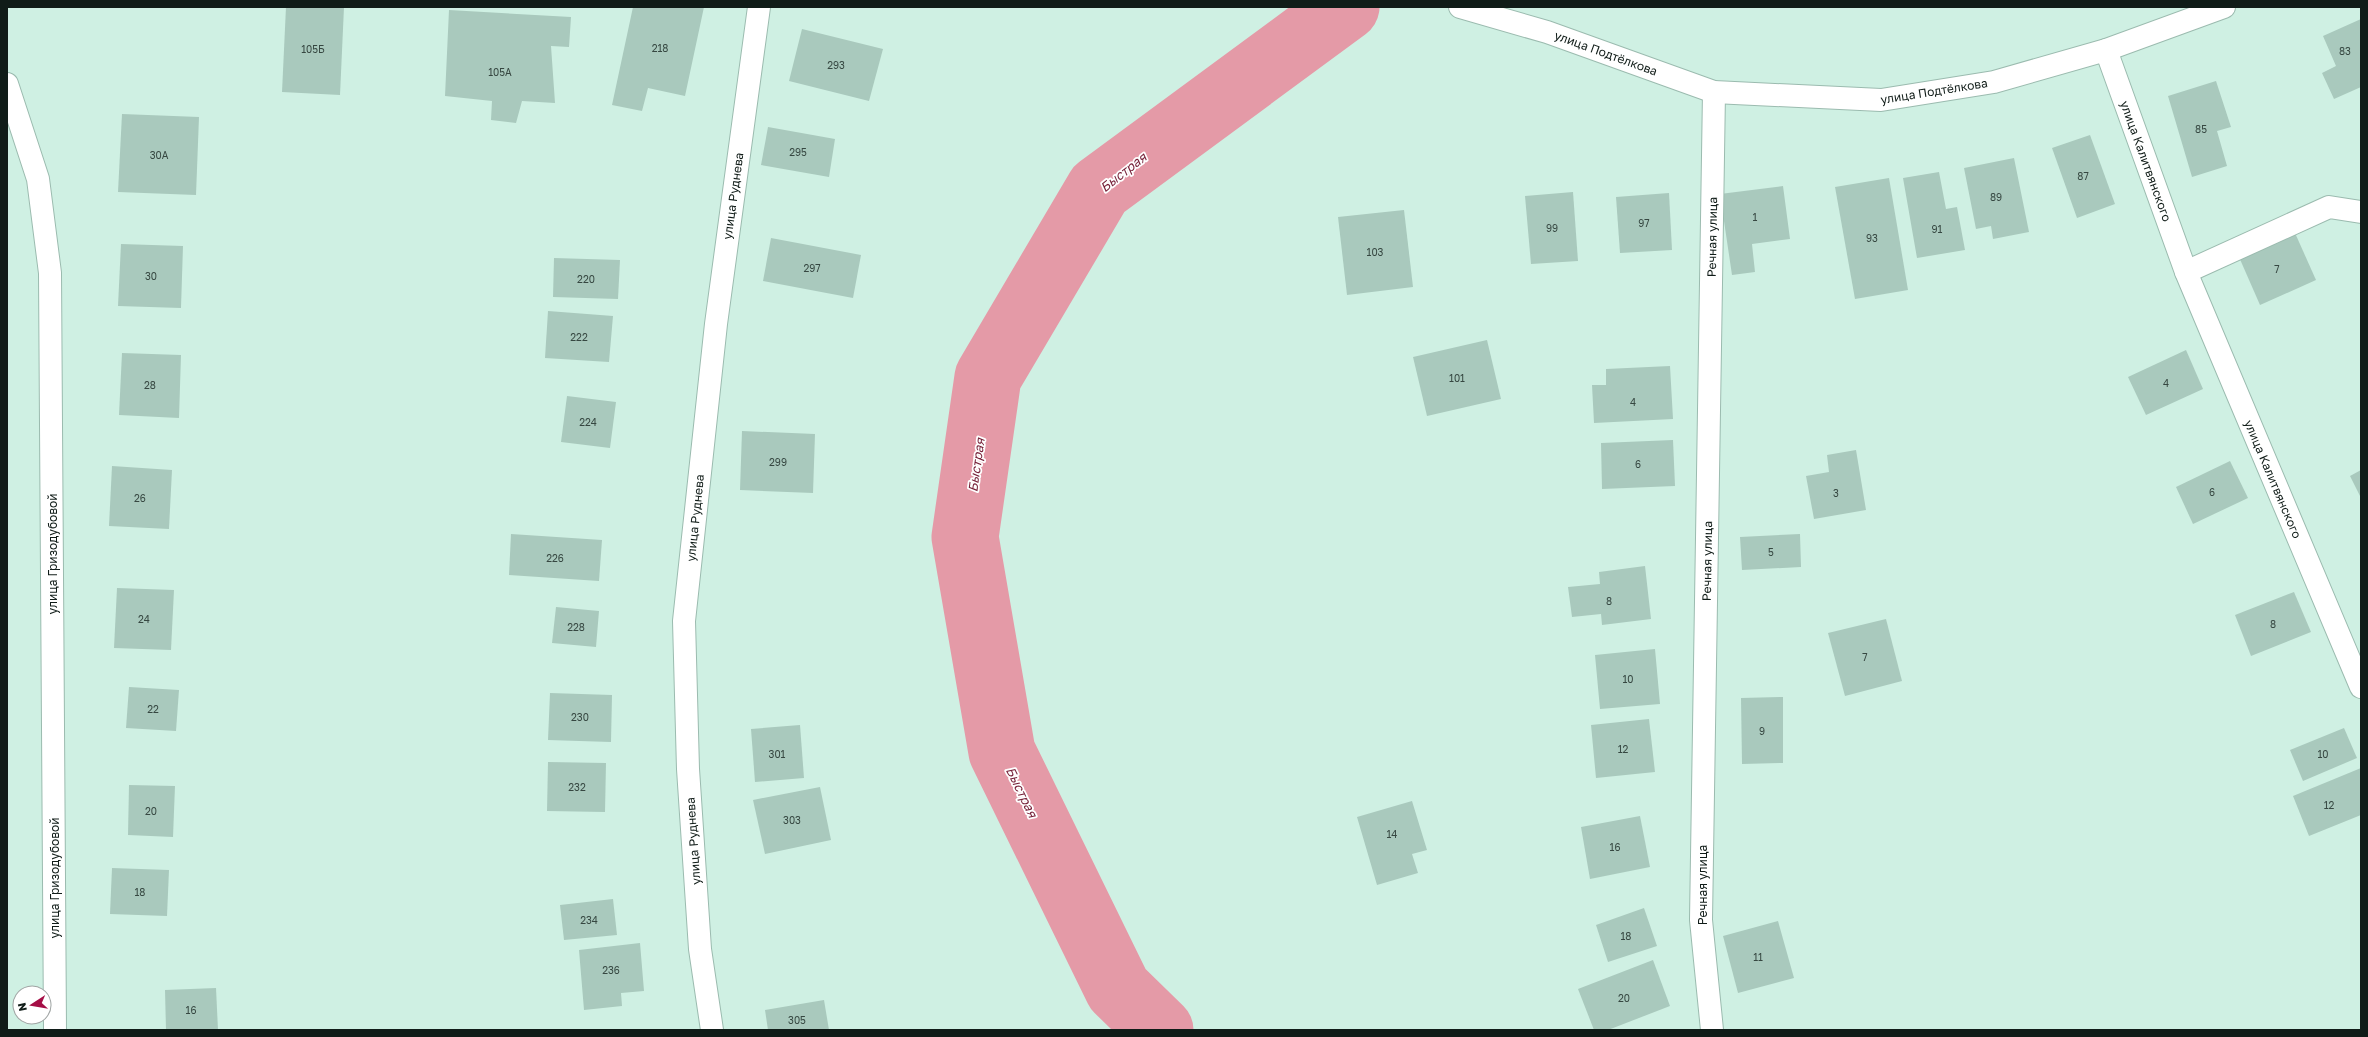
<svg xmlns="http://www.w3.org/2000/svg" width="2368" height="1037" font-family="'Golos Text',sans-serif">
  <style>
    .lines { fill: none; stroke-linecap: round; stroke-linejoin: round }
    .river { stroke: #e49aa7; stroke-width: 67 }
    .building { fill: #a9c9bd }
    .street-casing { stroke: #9bbbaf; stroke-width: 24 }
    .secondary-casing { stroke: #9bbbaf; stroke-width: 24 }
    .street { stroke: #fff; stroke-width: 22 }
    .secondary { stroke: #fff; stroke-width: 22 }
    .labels { text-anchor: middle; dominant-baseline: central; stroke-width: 3.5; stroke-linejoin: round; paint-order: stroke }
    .number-label { font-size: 10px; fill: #364741 }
    .street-label { font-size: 12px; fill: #101c18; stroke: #fff }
    .water-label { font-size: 13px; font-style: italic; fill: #751f37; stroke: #fff }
  </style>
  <rect width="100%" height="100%" fill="#cff0e3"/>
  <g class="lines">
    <polyline class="river" points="1160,1030 1118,989 1002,752 965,537 988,377 1099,189 1346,7"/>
  </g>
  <g class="building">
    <polygon points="286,7 344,7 340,95 282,92"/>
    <polygon points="633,7 704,7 685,96 648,88 642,111 612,105"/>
    <polygon points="449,10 571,17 569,47 551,46 555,103 522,101 516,123 491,120 492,101 445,96"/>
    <polygon points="2361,19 2361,87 2334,99 2322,73 2336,66 2323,36"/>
    <polygon points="802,29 883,49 869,101 789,81"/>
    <polygon points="2216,81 2231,127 2217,131 2227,166 2192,177 2168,96"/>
    <polygon points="122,114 199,117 196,195 118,192"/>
    <polygon points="768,127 835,139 829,177 761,165"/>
    <polygon points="2090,135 2115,204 2077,218 2052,148"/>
    <polygon points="2014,158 2029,232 1993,239 1991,226 1976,229 1964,168"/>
    <polygon points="1939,172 1946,209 1957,207 1965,250 1917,258 1903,178"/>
    <polygon points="1889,178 1908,290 1855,299 1835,187"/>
    <polygon points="1783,186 1790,239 1752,244 1755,272 1732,275 1720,194"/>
    <polygon points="1573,192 1578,261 1531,264 1525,196"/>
    <polygon points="1669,193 1672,250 1620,253 1616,197"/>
    <polygon points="1404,210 1413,287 1347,295 1338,217"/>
    <polygon points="2295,233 2316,280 2260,305 2239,257"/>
    <polygon points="771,238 861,255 853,298 763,281"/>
    <polygon points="121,244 183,246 181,308 118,306"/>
    <polygon points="554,258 620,260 618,299 553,297"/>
    <polygon points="548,311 613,316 609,362 545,358"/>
    <polygon points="1487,340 1501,399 1427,416 1413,357"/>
    <polygon points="2186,350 2203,389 2146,415 2128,377"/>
    <polygon points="122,353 181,355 179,418 119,415"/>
    <polygon points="1670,366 1673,419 1594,423 1592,385 1606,385 1606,369"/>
    <polygon points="567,396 616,402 610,448 561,442"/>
    <polygon points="742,431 815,434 813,493 740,490"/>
    <polygon points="1673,440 1675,486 1602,489 1601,443"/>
    <polygon points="1856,450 1866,510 1814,519 1806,476 1829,472 1827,455"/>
    <polygon points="2230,461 2248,498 2193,524 2176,487"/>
    <polygon points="112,466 172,470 169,529 109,526"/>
    <polygon points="2361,470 2361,498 2350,476"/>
    <polygon points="511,534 602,540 599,581 509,575"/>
    <polygon points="1800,534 1801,567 1742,570 1740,537"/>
    <polygon points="1645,566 1651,619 1602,625 1601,614 1572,617 1568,587 1600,584 1599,572"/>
    <polygon points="117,588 174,590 171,650 114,648"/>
    <polygon points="2294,592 2311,632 2251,656 2235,615"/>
    <polygon points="556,607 599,611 596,647 552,643"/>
    <polygon points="1886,619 1902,681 1845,696 1828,633"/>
    <polygon points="1655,649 1660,704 1600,709 1595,655"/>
    <polygon points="129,687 179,690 176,731 126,728"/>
    <polygon points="550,693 612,695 611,742 548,740"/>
    <polygon points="1783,697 1783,763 1742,764 1741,698"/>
    <polygon points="1649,719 1655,772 1596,778 1591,725"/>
    <polygon points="800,725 804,778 755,782 751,729"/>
    <polygon points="2344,728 2357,758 2303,781 2290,750"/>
    <polygon points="548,762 606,763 605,812 547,811"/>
    <polygon points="2361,768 2361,815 2309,836 2293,796"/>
    <polygon points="129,785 175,786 173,837 128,835"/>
    <polygon points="820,787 831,840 765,854 753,800"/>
    <polygon points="1412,801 1427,850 1412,854 1418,873 1377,885 1357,817"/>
    <polygon points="1640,816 1650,867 1590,879 1581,827"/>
    <polygon points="112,868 169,870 167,916 110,914"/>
    <polygon points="613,899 617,935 564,940 560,905"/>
    <polygon points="1644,908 1657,946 1608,962 1596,925"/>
    <polygon points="1778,921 1794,978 1738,993 1723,936"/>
    <polygon points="640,943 644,991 621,993 622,1006 584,1010 579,950"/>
    <polygon points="1653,960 1670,1006 1608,1030 1594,1030 1578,989"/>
    <polygon points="216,988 218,1030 166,1030 165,990"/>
    <polygon points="824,1000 829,1030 768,1030 765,1010"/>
  </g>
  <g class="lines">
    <defs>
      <g id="street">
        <polyline points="2106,50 2186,272 2361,687"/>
        <polyline points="7,84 38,179 50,273 55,1030"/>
        <polyline points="2186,272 2329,207 2361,212"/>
        <polyline points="1712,1030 1701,920 1714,92"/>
      </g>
      <g id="secondary">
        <polyline points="1460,7 1547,32 1714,92 1881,100 1994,82 2106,50 2224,7"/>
        <polyline points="712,1030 700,949 688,769 684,621 716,324 759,7"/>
      </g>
    </defs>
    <use href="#street" class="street-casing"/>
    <use href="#secondary" class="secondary-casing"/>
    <use href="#street" class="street"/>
    <use href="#secondary" class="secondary"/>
  </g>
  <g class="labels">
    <g class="number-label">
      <text x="660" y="48">218</text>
      <text x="313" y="49">105Б</text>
      <text x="2345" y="51">83</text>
      <text x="836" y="65">293</text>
      <text x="500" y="72">105А</text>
      <text x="2201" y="129">85</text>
      <text x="798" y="152">295</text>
      <text x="159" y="155">30А</text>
      <text x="2083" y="176">87</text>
      <text x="1996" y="197">89</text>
      <text x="1755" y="217">1</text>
      <text x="1644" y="223">97</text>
      <text x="1552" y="228">99</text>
      <text x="1937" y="229">91</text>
      <text x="1872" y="238">93</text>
      <text x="1375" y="252">103</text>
      <text x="812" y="268">297</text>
      <text x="2277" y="269">7</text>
      <text x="151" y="276">30</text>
      <text x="586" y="279">220</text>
      <text x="579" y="337">222</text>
      <text x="1457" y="378">101</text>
      <text x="2166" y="383">4</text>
      <text x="150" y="385">28</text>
      <text x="1633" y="402">4</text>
      <text x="588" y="422">224</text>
      <text x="778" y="462">299</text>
      <text x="1638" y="464">6</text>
      <text x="2212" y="492">6</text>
      <text x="1836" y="493">3</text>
      <text x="140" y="498">26</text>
      <text x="1771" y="552">5</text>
      <text x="555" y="558">226</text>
      <text x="1609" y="601">8</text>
      <text x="144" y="619">24</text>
      <text x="2273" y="624">8</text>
      <text x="576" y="627">228</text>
      <text x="1865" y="657">7</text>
      <text x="1628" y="679">10</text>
      <text x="153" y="709">22</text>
      <text x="580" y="717">230</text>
      <text x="1762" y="731">9</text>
      <text x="1623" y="749">12</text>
      <text x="777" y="754">301</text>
      <text x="2323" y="754">10</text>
      <text x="577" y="787">232</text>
      <text x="2329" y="805">12</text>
      <text x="151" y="811">20</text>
      <text x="792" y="820">303</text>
      <text x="1392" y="834">14</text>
      <text x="1615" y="847">16</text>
      <text x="140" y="892">18</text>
      <text x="589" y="920">234</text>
      <text x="1626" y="936">18</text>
      <text x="1758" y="957">11</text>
      <text x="611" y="970">236</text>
      <text x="1624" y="998">20</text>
      <text x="191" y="1010">16</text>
      <text x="797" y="1020">305</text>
    </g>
    <g class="street-label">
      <text transform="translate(1606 53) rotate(20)">улица Подтёлкова</text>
      <text transform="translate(1934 91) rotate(-9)">улица Подтёлкова</text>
      <text transform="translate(2146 161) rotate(70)">улица Калитвянского</text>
      <text transform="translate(733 196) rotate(-82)">улица Руднева</text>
      <text transform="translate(1712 237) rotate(-89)">Речная улица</text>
      <text transform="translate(2273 479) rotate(67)">улица Калитвянского</text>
      <text transform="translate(695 518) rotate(-84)">улица Руднева</text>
      <text transform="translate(52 554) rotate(-90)">улица Гризодубовой</text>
      <text transform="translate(1707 561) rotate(-89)">Речная улица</text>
      <text transform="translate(693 841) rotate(-94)">улица Руднева</text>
      <text transform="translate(54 878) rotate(-90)">улица Гризодубовой</text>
      <text transform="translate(1702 885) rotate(-90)">Речная улица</text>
    </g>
    <g class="water-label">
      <text transform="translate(1123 172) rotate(-38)">Быстрая</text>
      <text transform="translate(976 465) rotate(-82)">Быстрая</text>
      <text transform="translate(1022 792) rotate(64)">Быстрая</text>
    </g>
  </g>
  <rect width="2368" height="1037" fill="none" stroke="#101c18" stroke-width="16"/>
  <g transform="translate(32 1005) rotate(258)"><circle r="19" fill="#ffffff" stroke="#9fa4a3"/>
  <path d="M0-3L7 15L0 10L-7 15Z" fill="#a50e46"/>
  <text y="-6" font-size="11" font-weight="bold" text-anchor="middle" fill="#101c18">N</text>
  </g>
</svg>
